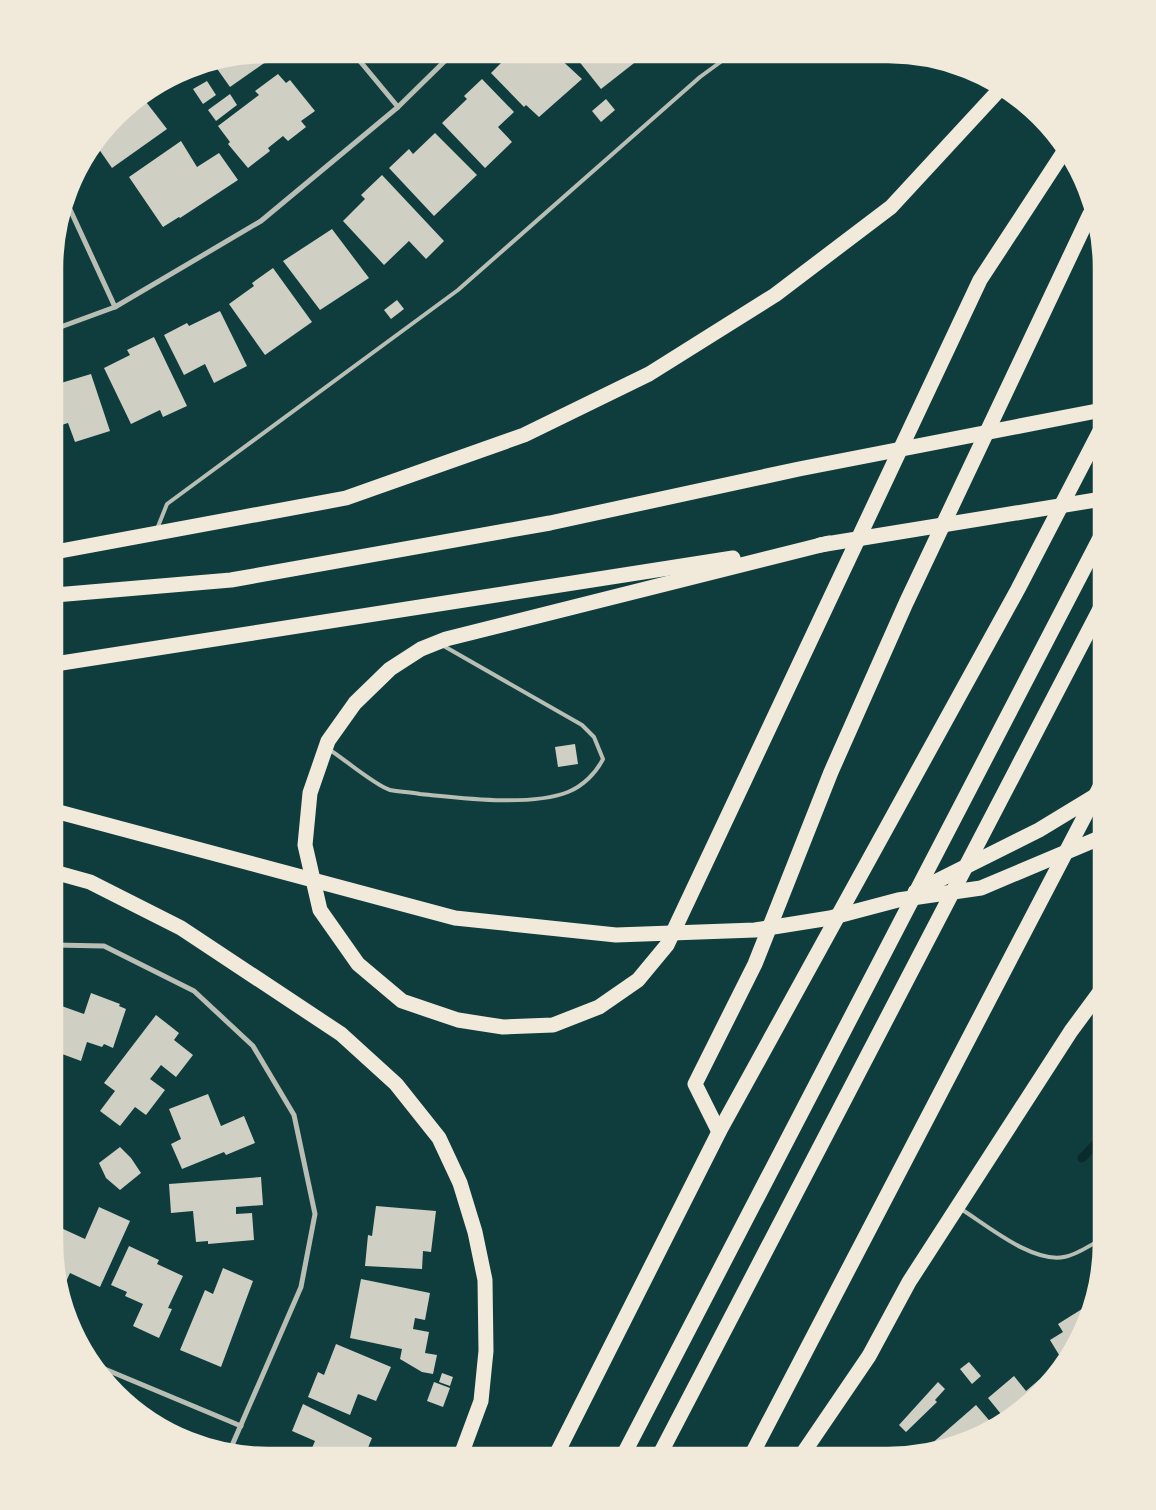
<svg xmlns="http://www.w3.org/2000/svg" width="1156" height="1510" font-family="Karla,sans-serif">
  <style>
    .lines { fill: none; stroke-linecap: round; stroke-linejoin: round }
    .stream { stroke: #0a2a2b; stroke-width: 9 }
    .building { fill: #cfcfc3 }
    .service { stroke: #b8beb3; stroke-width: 4 }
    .minor { stroke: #b8beb3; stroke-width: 5 }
    .motorway { stroke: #f1e9da; stroke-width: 15 }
    .rim { fill: none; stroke: #f1e9da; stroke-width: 2.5 }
  </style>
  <rect width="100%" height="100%" fill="#0f3d3e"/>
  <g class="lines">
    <polyline class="stream" points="1082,1158 1102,1137"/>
  </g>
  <g class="building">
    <polygon points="269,54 277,54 230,87 213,63"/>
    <polygon points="510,54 513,58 516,54 556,55 582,79 539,117 526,105 524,107 491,73"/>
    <polygon points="574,55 633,55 638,60 601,89"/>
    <polygon points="278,74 286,83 290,80 315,111 301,121 306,127 288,141 283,136 268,148 270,151 248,168 228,144 230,142 218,126 259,95 255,91"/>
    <polygon points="482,79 514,112 498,127 512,142 485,168 442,123 467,99 464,96"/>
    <polygon points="207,81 216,95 203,104 193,89"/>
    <polygon points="230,94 237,105 216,121 208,110"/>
    <polygon points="143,98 167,129 112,168 96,145 127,107"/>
    <polygon points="606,99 615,110 601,122 592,111"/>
    <polygon points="435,133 477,175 434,216 389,168 409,149 413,154"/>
    <polygon points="181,141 197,167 219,153 238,180 180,218 179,217 163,227 129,177"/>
    <polygon points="382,175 444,241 426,259 409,241 384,265 343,221 365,199 361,195"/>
    <polygon points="332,229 369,278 320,310 283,261"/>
    <polygon points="273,268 312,322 265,355 229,304 254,286 252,283"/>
    <polygon points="397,300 404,309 391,319 384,310"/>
    <polygon points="220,311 247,366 214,383 205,364 184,375 164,335 187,323 189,326"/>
    <polygon points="154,337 187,406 163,417 160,410 131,424 104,368 130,355 127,350"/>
    <polygon points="91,374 110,431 75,442 68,423 55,427 55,380 59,379 61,383"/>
    <polygon points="575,744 578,764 558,767 555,747"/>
    <polygon points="91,993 120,1004 119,1006 126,1009 113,1048 104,1044 102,1047 87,1042 81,1061 54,1051 54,1005 56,1004 84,1014"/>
    <polygon points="156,1015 179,1033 174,1040 193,1055 176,1077 161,1065 150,1079 165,1090 146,1115 135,1107 120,1126 100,1111 115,1091 104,1083"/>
    <polygon points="208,1094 221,1126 244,1116 255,1143 226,1155 224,1152 182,1169 171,1144 181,1139 169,1109"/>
    <polygon points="120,1147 131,1158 141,1173 120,1190 106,1178 99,1163"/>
    <polygon points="261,1177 263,1205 236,1207 236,1214 252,1213 254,1240 208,1244 208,1241 196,1242 193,1211 171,1213 169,1184"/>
    <polygon points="376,1206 436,1211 431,1252 423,1251 422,1269 365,1266 368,1235 372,1236"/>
    <polygon points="99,1207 130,1221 100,1287 70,1273 64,1286 54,1243 61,1228 85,1239"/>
    <polygon points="129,1246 159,1260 157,1264 183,1276 168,1308 172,1309 159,1338 133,1326 143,1304 125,1296 127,1292 111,1285"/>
    <polygon points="223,1268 253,1281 221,1367 180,1350 205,1290 213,1294"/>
    <polygon points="361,1279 430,1293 425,1320 415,1318 413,1329 429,1332 425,1353 437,1355 433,1374 422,1372 400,1359 402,1349 350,1338"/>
    <polygon points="1082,1309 1087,1318 1064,1363 1050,1340 1063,1332 1058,1324"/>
    <polygon points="336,1344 391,1367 376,1401 358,1394 350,1415 308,1397 318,1372 324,1375"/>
    <polygon points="969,1362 981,1376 972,1384 960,1369"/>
    <polygon points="442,1373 453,1377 450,1386 439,1382"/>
    <polygon points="1047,1373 1051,1378 1029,1403 1005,1419 988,1398 1014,1376 1026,1391"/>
    <polygon points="434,1382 450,1388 443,1407 427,1401"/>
    <polygon points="938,1382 945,1389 935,1400 937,1402 906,1432 899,1425"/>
    <polygon points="303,1404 372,1438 365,1455 309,1455 315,1441 292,1431"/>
    <polygon points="976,1405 994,1426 983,1434 929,1446"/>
  </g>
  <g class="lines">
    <g class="service">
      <polyline points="157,529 167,504 458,290 700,77 730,55"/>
      <path d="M330,750C344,759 376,786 390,790C400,792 411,792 420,794C461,798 530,807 568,792C583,786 596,773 603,759L594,737L582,725L442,645"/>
      <path d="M961,1209C988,1226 1032,1263 1064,1257C1077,1255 1090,1245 1102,1239"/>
    </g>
    <g class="minor">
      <polyline points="354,54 398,107"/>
      <polyline points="68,205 115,307"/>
      <polyline points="55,329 115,307 261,221 398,107 452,54"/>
      <polyline points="54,945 104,946 194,991 253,1046 294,1115 315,1214 301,1287 230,1450"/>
      <polyline points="95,1365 241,1426"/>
    </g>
    <g class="motorway">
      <polyline points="829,543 446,639 421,649 390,669 355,703 328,741 310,793 305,845 320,910 358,964 402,1001 458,1020 503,1027 553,1025 599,1007 638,980 667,945 980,280 1063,153"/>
      <polyline points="820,545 1102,499"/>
      <polyline points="55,552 346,498 524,435 649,374 775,295 891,207 1001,88"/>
      <polyline points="55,595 231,580 550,523 799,469 1102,410"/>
      <polyline points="55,664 733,558"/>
      <polyline points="55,811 455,918 616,935 755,930 830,918 898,900 981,888 1102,837"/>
      <polyline points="54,872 90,882 181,928 341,1034 396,1084 439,1138 460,1183 475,1232 485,1280 486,1351 481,1401 461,1455"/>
      <polyline points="915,892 1039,830 1095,796"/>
      <polyline points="719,1132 695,1084 755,964 831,772 906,603 1090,214"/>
      <polyline points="556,1455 719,1132 1018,589 1102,427"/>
      <polyline points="623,1456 1102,534"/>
      <polyline points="659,1456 1102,605"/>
      <polyline points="751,1456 1102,783"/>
      <polyline points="801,1456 869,1356 909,1282 1071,1031 1102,989"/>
    </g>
  </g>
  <path d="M0 0H1156V1510H0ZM268 62H888A206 206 0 0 1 1094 268V1242A206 206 0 0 1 888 1448H268A206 206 0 0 1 62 1242V268A206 206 0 0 1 268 62Z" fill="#f1e9da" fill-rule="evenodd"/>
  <path class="rim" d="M268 62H888A206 206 0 0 1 1094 268V1242A206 206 0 0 1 888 1448H268A206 206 0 0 1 62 1242V268A206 206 0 0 1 268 62Z"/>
</svg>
